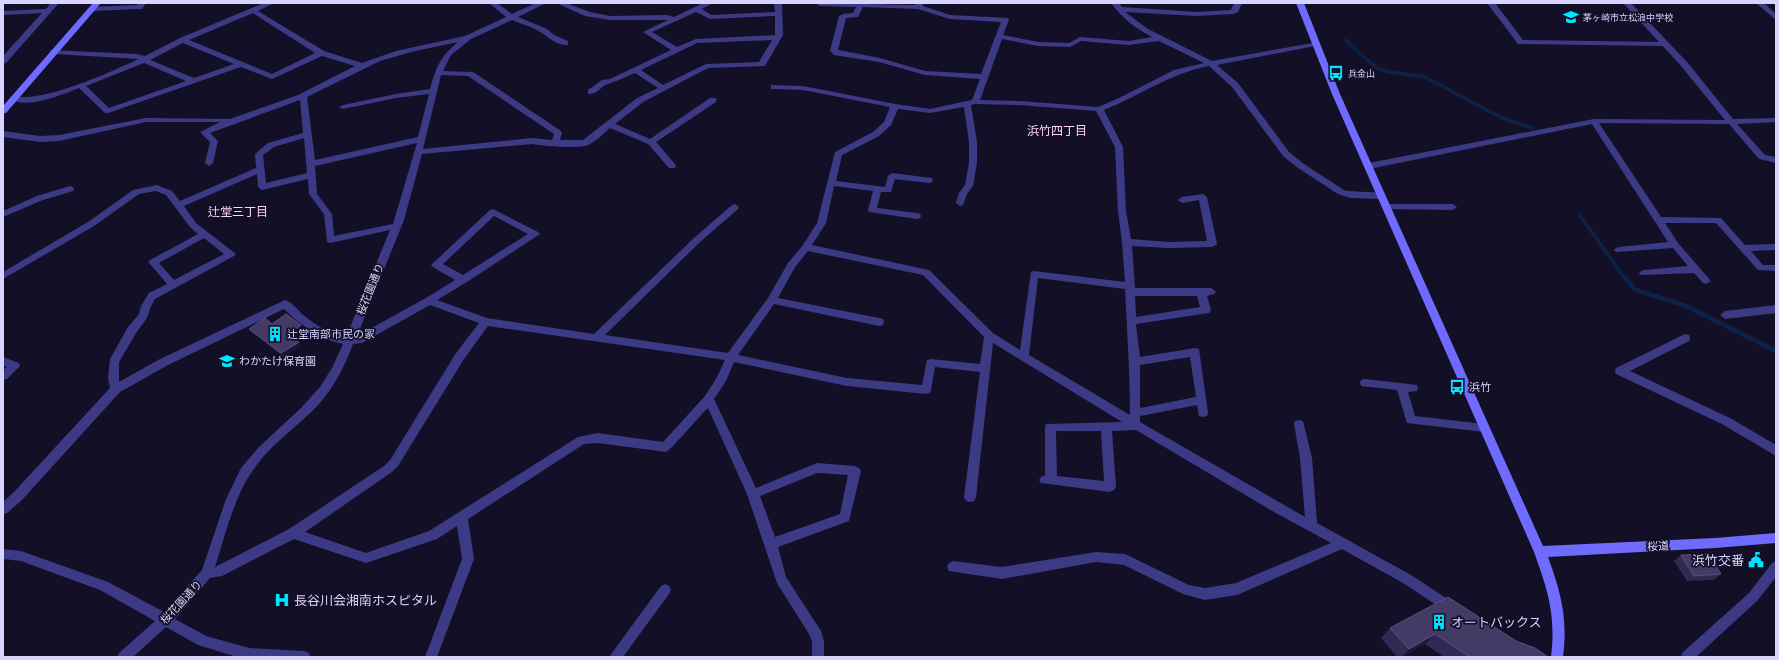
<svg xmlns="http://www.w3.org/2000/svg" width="1779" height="660" font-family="'Titillium Web','Noto Sans JP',sans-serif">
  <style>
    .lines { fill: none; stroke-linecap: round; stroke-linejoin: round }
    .stream-far1 { stroke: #0c2248; stroke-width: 3.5 }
    .stream { stroke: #0c2248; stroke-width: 4.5 }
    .street { fill: #3d3a85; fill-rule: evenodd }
    .secondary { fill: #6f6bff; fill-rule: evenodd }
    .wall { fill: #312854 }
    .shaded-wall { fill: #1d163a }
    .building { fill: #433a66; stroke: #5a527e }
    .labels { text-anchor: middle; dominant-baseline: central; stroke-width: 3.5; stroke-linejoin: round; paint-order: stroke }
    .far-poi-label { font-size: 9px; fill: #d9d4ff; stroke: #130f26; text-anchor: start }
    .street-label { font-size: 11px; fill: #d9d4ff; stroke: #130f26 }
    .poi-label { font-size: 11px; fill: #d9d4ff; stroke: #130f26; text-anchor: start }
    .neighbourhood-label { font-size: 12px; fill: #ffd6f0; stroke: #130f26 }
    .near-poi-label { font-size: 13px; fill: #d9d4ff; stroke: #130f26; text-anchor: start }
  </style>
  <rect width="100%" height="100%" fill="#130f26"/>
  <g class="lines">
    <g class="stream-far1">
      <polyline points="1346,40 1367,60 1379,69 1389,72 1425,77 1502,118 1532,128"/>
      <polyline points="1579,214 1626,280"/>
    </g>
    <polyline class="stream" points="1626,279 1636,290 1686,306 1776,351"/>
    <g class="street">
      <polygon points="51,3 59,3 6,63 3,63 3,56 42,13 3,15 3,11 46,9"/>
      <polygon points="138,3 146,3 142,9 139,9 91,11 87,9 91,7 137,5"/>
      <path d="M264,3H274L258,11L324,51L362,63L396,51L465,36L506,17L489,3H497L512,14L536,3H546L518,17L547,29L554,35L568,41V45C558,46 549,38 542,33C533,27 521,24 512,20L471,39L451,55L443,71L473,72L561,131L562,133L560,140H583L637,98L658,88L635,73C626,77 617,81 608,84C601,86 597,95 588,94V90L602,80L610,79L671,50L643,32L668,20H610L585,16L556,3H566L590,12L610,16L667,15L674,17L703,3H713L702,9L711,15L775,12L774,3H782L783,35L765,66L708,68L643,102L615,124L650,139L710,98H716V102L656,142L675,164L676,166L675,168H669L648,144L610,128C604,133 597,141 588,145C579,149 543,146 532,144L422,154L404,220L357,336L426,298L455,280L433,267L431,265L490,210L493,209L538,232L540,234L467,282L437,300L487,318L594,334L694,238L732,205L735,204L739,207L738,209L700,242L605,335L728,353L768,298L788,263L803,245L817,223L835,152L873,132L884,122L890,107L803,90L774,89H771V85L803,86L895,104L930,109L972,100L980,79L925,75L879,62L834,55L830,51L839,16L843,14L853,13L856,7L820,6L818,5L817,3L915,5V3H923V6L950,15L1008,18L1009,20L1003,35L1038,42L1069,43L1080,37L1129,41L1152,37C1135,28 1122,18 1111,3H1119L1122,7L1197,12L1231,10L1234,3H1242L1238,12L1234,14L1197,16L1125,12L1148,29L1212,61L1318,42V46H1315L1217,65L1238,83L1289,152L1304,164L1344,190C1354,193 1380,190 1385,196L1381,199L1350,198L1338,194L1298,168L1283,156L1232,87L1209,66C1171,73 1139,96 1104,110L1123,147L1126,211L1131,239L1169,242L1207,241L1199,200L1182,203L1178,200L1182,197L1203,194L1207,197L1217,244L1212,247L1169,248L1132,246L1135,288H1211L1216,292L1214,294L1207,296L1211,310L1209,313L1136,324L1140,357L1195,348L1199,349L1208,413L1207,416L1203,417L1199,416L1197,405L1140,416V422L1305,517L1300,458L1294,424L1295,421L1299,420L1303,421L1312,458L1317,523L1411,575L1455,604L1457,608L1455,612L1451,614L1447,612L1403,583L1342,549L1237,595L1205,600L1183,594L1124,565L1096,562L1002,579L949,571L947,567L949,563L953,561L1002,567L1096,552L1125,554L1189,585L1205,588L1236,583L1331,543L1274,512L1136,430L1112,431L1116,487L1114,490L1110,492L1041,483L1039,480L1041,477L1045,475V427L1046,424L1122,422L993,343L976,497L974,501L970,502L966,501L964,497L980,372L935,367L931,390L930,393L926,394L847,386L734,362L726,381L714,399L756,488L817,463L855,466L859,468L861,471L849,521L778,547L786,577L821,631L824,641V657H812V641L809,634L777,583L747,494L708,408C701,414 671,450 666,452L598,443L584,444L468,519L474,559L437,657H425L462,559L457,526L437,539L366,563L294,539L222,576L210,578L175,619L206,636L249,648L304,651L309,653L310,657H237L198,645L166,627L133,657H118L119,653L155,621L100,590L21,561L3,559V549L21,551L108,582L164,612L202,570L226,499L241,468L259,447L301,408L320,387L332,368L343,344C320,340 301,325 284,309L168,365L120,392L22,500L7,513L3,514V502L14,492L110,388L108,378L110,359L128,327L139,314L141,306L149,293L167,284L150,264L148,262L150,260L198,234L190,227L166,195L156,191L139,194L94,226L3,279V272L88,222L133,190L157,185L172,191L180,201L256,168L255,154L268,143L303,133L300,100L210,133L218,141L213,163L209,166L205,163L210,142L200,132L220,122H146L59,141L40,142L3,137V131L40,136L59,135L146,118L230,119L298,95L355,66L322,56L272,79L241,67L108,113H105L79,88C63,94 25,111 10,98L14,96C44,103 110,72 139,59L54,54L50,52L51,50L136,54L145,56L180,38ZM863,7L918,9L950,19L1001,22L981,74L925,71L880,58L838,50L846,18L858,17ZM696,12L710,19L775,16V35L696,39L677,47L652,32ZM253,13L315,53L272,74L189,40ZM1002,39L1038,46L1070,47L1081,41L1129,45L1159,41L1204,63L1174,70L1119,98L1098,107L1019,101L980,100ZM772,40L759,62L706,64L663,85L641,70L697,43ZM458,42C440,57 436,67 430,89L396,94L343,105L339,107L343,109L396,98L429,94L418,137L315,160L307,97L380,61L411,52ZM183,43L234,64L194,78L150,60ZM144,63L186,81L109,108L86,86ZM441,75L468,76L554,134L552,140L532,138L423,149ZM975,104L1019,105L1096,111L1115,147L1118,211L1122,242L1125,282L1034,271L1031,272L1020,350L993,333L929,270L812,245L826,223L834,186L873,191L868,210L869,212L917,219L920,218L921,216L920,214L917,213L877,208L881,192H891L895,179L929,183L932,182L933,180L932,178L892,173L888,176L885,187L836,181L842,155L879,136L891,125L898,109L930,113L964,107L969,142V163L965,185L959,193L956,203L960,206L963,205L967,194L973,186L977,163V142L971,105ZM304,138L307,173L266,183L263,155L274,147ZM417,143L393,224L334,236L332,214L317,194L315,166ZM257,174L258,187L262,190L308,179L309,194L324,214L327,242L330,243L390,230L346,337C329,334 315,325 302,314C297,309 292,302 285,300L160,359L119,382V362L136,333L147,318L151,306L155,299L234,256L236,254L196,223L184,206ZM494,216L528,234L463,275L443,264ZM204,238L224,254L174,280L159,263ZM808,251L923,275L984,337L980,364L931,359L927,360L922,385L847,378L738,355L774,304L879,326L883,325L884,322L883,319L879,318L778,298L795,267ZM1038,278L1125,289C1127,331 1130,373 1130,415L1029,355ZM1135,296H1197L1200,307L1136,317ZM430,305L479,323L456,353L390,460L384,466L289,529L215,567C226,533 234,495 256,466C273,442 299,426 319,404C334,387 345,366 353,344L362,343ZM488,326L725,360L716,379L705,396L663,442L598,433L578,437L429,531L366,553L305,532L392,472L398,466L464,359ZM1190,357L1196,397L1140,408V365ZM1056,431H1101L1104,481L1057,476ZM817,473L848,475L840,514L775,537L760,496Z"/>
      <polygon points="1487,3 1495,3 1523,40 1659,42 1623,3 1631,3 1687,62 1733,119 1776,118 1776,122 1737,124 1765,155 1776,157 1776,163 1759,159 1729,124 1599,123 1661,217 1721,218 1745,245 1776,244 1776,250 1751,251 1763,265 1776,265 1776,271 1758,270 1716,223 1665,223 1678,243 1711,281 1706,284 1703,283 1694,273 1641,275 1639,273 1641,271 1644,270 1688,266 1673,248 1616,252 1614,250 1616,248 1619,247 1668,242 1592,124 1369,169 1366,168 1365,166 1366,164 1369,163 1594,119 1725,120 1681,66 1663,46 1521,44 1518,44"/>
      <polygon points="1756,3 1764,3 1776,14 1776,20"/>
      <polygon points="70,186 73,187 74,189 73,191 43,200 3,217 3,211 37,196"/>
      <polygon points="1386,204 1453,204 1457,207 1453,210 1383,209 1382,207"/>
      <polygon points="1776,305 1776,313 1725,319 1720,315 1725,311"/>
      <polygon points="1685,334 1689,335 1690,338 1689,341 1630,371 1730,418 1776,445 1776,456 1722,424 1616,374 1615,371 1616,368"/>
      <polygon points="3,357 19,363 20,366 7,379 3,380 3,370 7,367 3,365"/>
      <polygon points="1365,379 1417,385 1418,388 1417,391 1408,392 1415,416 1484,424 1488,425 1489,428 1488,431 1484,432 1407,423 1397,390 1361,386 1360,383 1361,380"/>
      <polygon points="1776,561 1776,577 1757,601 1696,657 1681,657 1682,653 1749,593 1772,563"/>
      <polygon points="665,584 669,586 671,590 669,594 623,657 609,657 661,586"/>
    </g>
    <g class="secondary">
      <polygon points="93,3 101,3 6,113 3,113 3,106"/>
      <path d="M1296,3H1304L1340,94L1543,546L1715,538L1776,533V543L1715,548L1548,557C1561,593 1568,618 1563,657H1551C1556,615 1548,591 1534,552L1332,94Z"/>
    </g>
  </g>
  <g class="wall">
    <polygon points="301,325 303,328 291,336 301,345 284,357 252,332 249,329"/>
    <polygon points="1681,555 1721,574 1714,580 1687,581 1674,561"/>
    <polygon points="1390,628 1516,641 1548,657 1444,657 1425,644 1402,657 1397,657 1381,638"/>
  </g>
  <g class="shaded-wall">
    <polygon points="301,325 303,328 290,337 288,334"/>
    <polygon points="299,342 301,345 284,357 281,353"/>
    <polygon points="1435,634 1425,644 1402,657 1401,657 1409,649"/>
  </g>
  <g class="building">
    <polygon points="286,314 301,325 288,334 299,342 281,353 249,329 265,318 272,324"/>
    <polygon points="1708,554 1721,574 1694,576 1681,555"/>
    <polygon points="1448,597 1516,641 1535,648 1548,657 1470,657 1435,634 1409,649 1390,628"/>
  </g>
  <defs>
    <symbol id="school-bare" viewBox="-9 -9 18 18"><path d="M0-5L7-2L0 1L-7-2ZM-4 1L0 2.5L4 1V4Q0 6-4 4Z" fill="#00e5ff" stroke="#130f26" stroke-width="2.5" paint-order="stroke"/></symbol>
    <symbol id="bus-bare" viewBox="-9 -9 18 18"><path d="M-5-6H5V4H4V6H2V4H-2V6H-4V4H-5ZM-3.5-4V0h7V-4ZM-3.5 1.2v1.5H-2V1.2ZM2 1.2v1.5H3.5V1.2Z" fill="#00e5ff" stroke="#130f26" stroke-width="2.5" paint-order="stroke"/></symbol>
    <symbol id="building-bare" viewBox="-9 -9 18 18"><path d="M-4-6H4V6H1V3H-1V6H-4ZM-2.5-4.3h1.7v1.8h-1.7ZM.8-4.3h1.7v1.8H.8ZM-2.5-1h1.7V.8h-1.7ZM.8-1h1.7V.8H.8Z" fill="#00e5ff" stroke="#130f26" stroke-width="2.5" paint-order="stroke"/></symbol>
    <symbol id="civic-bare" viewBox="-9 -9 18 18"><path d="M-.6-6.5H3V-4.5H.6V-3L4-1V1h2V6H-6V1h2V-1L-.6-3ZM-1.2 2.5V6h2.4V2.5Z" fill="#00e5ff" stroke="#130f26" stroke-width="2.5" paint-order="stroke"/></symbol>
    <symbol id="hospital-bare" viewBox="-9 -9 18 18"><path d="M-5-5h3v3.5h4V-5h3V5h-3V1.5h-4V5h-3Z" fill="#00e5ff" stroke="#130f26" stroke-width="2.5" paint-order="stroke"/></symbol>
  </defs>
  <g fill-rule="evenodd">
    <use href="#school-bare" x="1560" y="6" width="22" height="22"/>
    <use href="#bus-bare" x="1325" y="62" width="22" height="22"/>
    <use href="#building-bare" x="264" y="323" width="22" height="22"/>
    <use href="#school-bare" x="216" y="350" width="22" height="22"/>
    <use href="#bus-bare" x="1446" y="376" width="22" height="22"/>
    <use href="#civic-bare" x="1745" y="549" width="22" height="22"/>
    <use href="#hospital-bare" x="271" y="589" width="22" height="22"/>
    <use href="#building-bare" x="1428" y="611" width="22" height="22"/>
  </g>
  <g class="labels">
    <g class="far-poi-label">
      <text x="1583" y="17">茅ヶ崎市立松浪中学校</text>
      <text x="1348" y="73">兵金山</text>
    </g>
    <g class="street-label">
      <text transform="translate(370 289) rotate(-68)">桜花園通り</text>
      <text transform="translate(1658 546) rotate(-3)">桜道</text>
      <text transform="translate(181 602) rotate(-47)">桜花園通り</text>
    </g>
    <g class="poi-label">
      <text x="287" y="334">辻堂南部市民の家</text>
      <text x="239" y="361">わかたけ保育園</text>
      <text x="1469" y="387">浜竹</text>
    </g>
    <g class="neighbourhood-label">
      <text x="1057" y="130">浜竹四丁目</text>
      <text x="238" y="211">辻堂三丁目</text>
    </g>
    <g class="near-poi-label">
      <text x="1744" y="560" text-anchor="end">浜竹交番</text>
      <text x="294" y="600">長谷川会湘南ホスピタル</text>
      <text x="1451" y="622">オートバックス</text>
    </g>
  </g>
  <rect width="1779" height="660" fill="none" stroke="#d9d4ff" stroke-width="8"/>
</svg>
